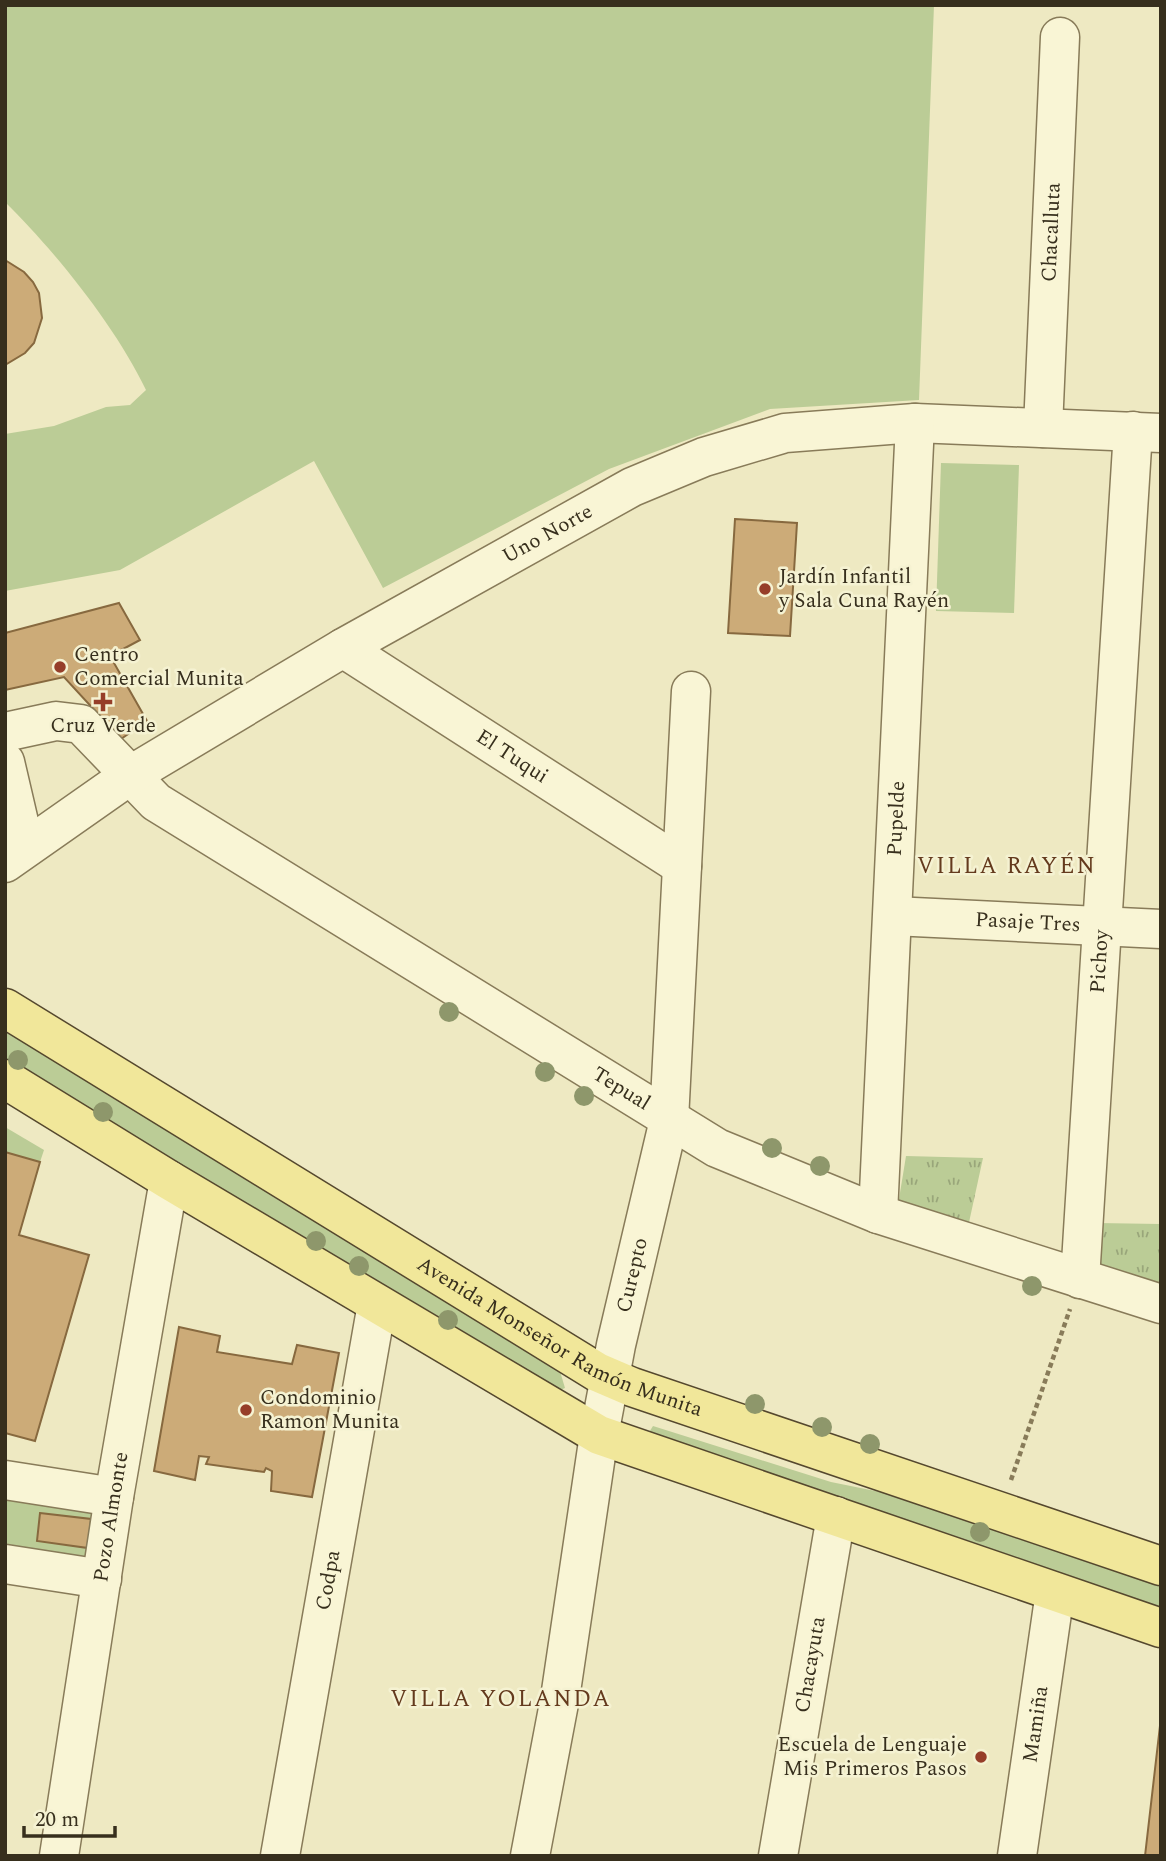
<svg xmlns="http://www.w3.org/2000/svg" width="1166" height="1861" font-family="Spectral,serif">
  <style>
    .grass { fill: #bbcc96 }
    .park { fill: url(#park-tufts) }
    .building { fill: #ccab78; stroke: #87693f; stroke-width: 2 }
    .lines { fill: none; stroke-linecap: round; stroke-linejoin: round }
    .minor-casing { stroke: #887b59; stroke-width: 41 }
    .major-casing { stroke: #55482e; stroke-width: 41 }
    .path { stroke: #887b59; stroke-width: 4.5; stroke-dasharray: 5 3.5; stroke-linecap: butt }
    .minor { stroke: #f9f5d5; stroke-width: 38 }
    .major { stroke: #f1e79a; stroke-width: 38 }
    .tree { fill: #8e976b }
    .poi-dot { fill: #963e29; stroke: #f5f2d2; stroke-width: 2.5 }
    .labels { text-anchor: middle; dominant-baseline: central; stroke-width: 5; stroke-linejoin: round; paint-order: stroke }
    .street-label { font-size: 21px; fill: #372f1d; stroke: #f5f2d2 }
    .poi-label { font-size: 21px; fill: #372f1d; stroke: #f5f2d2; text-anchor: start }
    .neighbourhood-label { font-size: 23px; letter-spacing: 2px; fill: #643a1d; stroke: #f5f2d2 }
  </style>
  <defs>
    <pattern id="park-tufts" width="24" height="20" patternUnits="userSpaceOnUse" patternTransform="scale(1.75)"><rect width="24" height="20" fill="#bbcc96"/><path d="M3 7l-1-3M5 7V3M7 7l1-3M15 17l-1-3M17 17v-4M19 17l1-3" fill="none" stroke="#99a67a"/></pattern>
  </defs>
  <rect width="100%" height="100%" fill="#eee9c2"/>
  <g class="grass">
    <path d="M5,5H934L919,400L770,409L609,469L383,588L314,461L120,570L5,591V434L54,426L106,407L130,405L146,390C116,327 55,251 5,202Z"/>
    <polygon points="941,463 1019,465 1014,613 936,611"/>
    <polygon points="5,1027 559,1368 565,1388 558,1391 5,1066"/>
    <polygon points="5,1127 44,1150 40,1162 5,1152"/>
    <polygon points="653,1426 831,1482 895,1495 1161,1582 1161,1611 648,1434"/>
    <polygon points="5,1485 99,1499 89,1564 5,1551"/>
  </g>
  <g class="park">
    <polygon points="906,1156 983,1158 968,1227 902,1205 899,1199"/>
    <polygon points="1097,1223 1161,1224 1161,1287 1102,1269 1097,1263"/>
  </g>
  <g class="building">
    <polygon points="5,260 24,272 33,282 39,293 42,318 34,343 25,353 5,365"/>
    <polygon points="735,519 797,523 790,636 728,633"/>
    <polygon points="119,603 140,640 110,656 147,721 121,739 64,677 5,690 5,633"/>
    <polygon points="5,1152 40,1162 19,1235 89,1255 35,1441 5,1433"/>
    <polygon points="179,1327 220,1336 217,1352 292,1364 297,1345 339,1353 312,1497 271,1491 272,1471 266,1468 264,1472 206,1464 209,1457 199,1456 195,1480 154,1471"/>
    <polygon points="40,1513 91,1519 88,1548 37,1541"/>
    <polygon points="1161,1717 1161,1856 1145,1856"/>
  </g>
  <g class="lines">
    <defs>
      <g id="minor">
        <path id="s1" d="M1043,428L1060,37"/>
        <path id="s2" d="M343,648L682,866"/>
        <path id="s3" d="M5,732L56,721L81,724L156,802L717,1148L878,1214L1161,1304"/>
        <polyline points="5,762 25,848"/>
        <path id="s4" d="M5,863L129,776L343,648L632,487L704,457L785,433L915,423L1161,433"/>
        <path id="s5" d="M893,916L1161,929"/>
        <path id="s6" d="M878,1214L915,423"/>
        <path id="s7" d="M1080,1279L1133,431"/>
        <polyline points="5,1480 114,1497"/>
        <polyline points="5,1564 102,1579"/>
        <path id="s8" d="M59,1856L114,1497L169,1180"/>
        <path id="s9" d="M280,1856L377,1304"/>
        <path id="s10" d="M530,1856L560,1698L599,1435L616,1345L669,1120L691,691"/>
        <path id="s11" d="M778,1856L836,1516"/>
        <path id="s12" d="M1017,1856L1055,1592"/>
      </g>
      <g id="major">
        <path id="s13" d="M5,1008L597,1372L632,1387L1161,1566"/>
        <polyline points="5,1079 169,1180 599,1435 1161,1628"/>
      </g>
    </defs>
    <use href="#minor" class="minor-casing"/>
    <use href="#major" class="major-casing"/>
    <polyline class="path" points="1011,1480 1070,1309"/>
    <use href="#minor" class="minor"/>
    <use href="#major" class="major"/>
  </g>
  <g class="tree">
    <circle cx="449" cy="1012" r="10"/>
    <circle cx="18" cy="1060" r="10"/>
    <circle cx="545" cy="1072" r="10"/>
    <circle cx="584" cy="1096" r="10"/>
    <circle cx="103" cy="1112" r="10"/>
    <circle cx="772" cy="1148" r="10"/>
    <circle cx="820" cy="1166" r="10"/>
    <circle cx="316" cy="1241" r="10"/>
    <circle cx="359" cy="1266" r="10"/>
    <circle cx="1032" cy="1286" r="10"/>
    <circle cx="448" cy="1320" r="10"/>
    <circle cx="755" cy="1404" r="10"/>
    <circle cx="822" cy="1427" r="10"/>
    <circle cx="870" cy="1444" r="10"/>
    <circle cx="980" cy="1532" r="10"/>
  </g>
  <g class="poi-dot">
    <circle cx="765" cy="589" r="7"/>
    <circle cx="60" cy="667" r="7"/>
    <path d="M99.5 691.5h7v7h7v7h-7v7h-7v-7h-7v-7h7z"/>
    <circle cx="246" cy="1410" r="7"/>
    <circle cx="981" cy="1757" r="7"/>
  </g>
  <g class="labels">
    <g class="street-label">
      <text stroke="none"><textPath href="#s1" startOffset="196">Chacalluta</textPath></text>
      <text stroke="none"><textPath href="#s4" startOffset="635">Uno Norte</textPath></text>
      <text stroke="none"><textPath href="#s2" startOffset="201">El Tuqui</textPath></text>
      <text stroke="none"><textPath href="#s6" startOffset="396">Pupelde</textPath></text>
      <text stroke="none"><textPath href="#s5" startOffset="135">Pasaje Tres</textPath></text>
      <text stroke="none"><textPath href="#s7" startOffset="318">Pichoy</textPath></text>
      <text stroke="none"><textPath href="#s3" startOffset="732">Tepual</textPath></text>
      <text stroke="none"><textPath href="#s10" startOffset="590">Curepto</textPath></text>
      <text stroke="none"><textPath href="#s13" startOffset="646">Avenida Monseñor Ramón Munita</textPath></text>
      <text stroke="none"><textPath href="#s8" startOffset="343">Pozo Almonte</textPath></text>
      <text stroke="none"><textPath href="#s9" startOffset="280">Codpa</textPath></text>
      <text stroke="none"><textPath href="#s11" startOffset="194">Chacayuta</textPath></text>
      <text stroke="none"><textPath href="#s12" startOffset="133">Mamiña</textPath></text>
    </g>
    <g class="poi-label">
      <text x="779" y="577">Jardín Infantil<tspan x="779" dy="24">y Sala Cuna Rayén</tspan></text>
      <text x="74" y="655">Centro<tspan x="74" dy="24">Comercial Munita</tspan></text>
      <text x="103" y="726" text-anchor="middle">Cruz Verde</text>
      <text x="260" y="1398">Condominio<tspan x="260" dy="24">Ramon Munita</tspan></text>
      <text x="967" y="1745" text-anchor="end">Escuela de Lenguaje<tspan x="967" dy="24">Mis Primeros Pasos</tspan></text>
    </g>
    <g class="neighbourhood-label">
      <text x="1007" y="866">VILLA RAYÉN</text>
      <text x="501" y="1699">VILLA YOLANDA</text>
    </g>
  </g>
  <rect width="1166" height="1861" fill="none" stroke="#372f1d" stroke-width="14"/>
  <path d="M24 1826v10h91v-10" fill="none" stroke="#372f1d" stroke-width="3.5"/>
  <text x="35" y="1826" font-size="21" fill="#372f1d" stroke="#f5f2d2" stroke-width="5" paint-order="stroke">20 m</text>
</svg>
